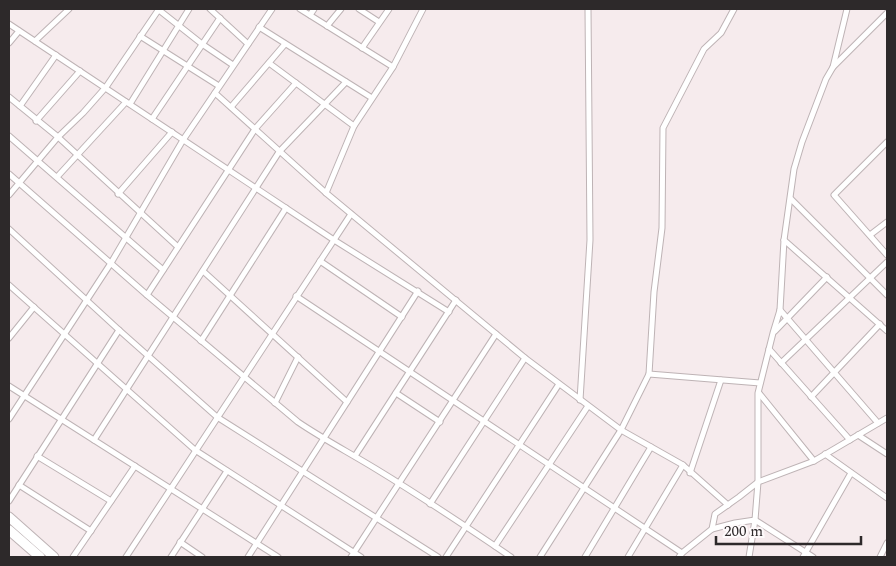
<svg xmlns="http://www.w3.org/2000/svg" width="896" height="566" font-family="Spectral,serif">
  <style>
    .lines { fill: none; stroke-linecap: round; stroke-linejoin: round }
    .street-casing { stroke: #beb3b5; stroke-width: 7 }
    .primary-casing { stroke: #beb3b5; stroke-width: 11 }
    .street { stroke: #fff; stroke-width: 5 }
    .primary { stroke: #fff; stroke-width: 9 }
  </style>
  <rect width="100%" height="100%" fill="#f6ebed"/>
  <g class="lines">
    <defs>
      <g id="street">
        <polyline points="210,9 248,44"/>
        <polyline points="300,9 393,67"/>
        <polyline points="359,9 379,22"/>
        <polyline points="159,10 202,44 233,65"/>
        <polyline points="310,15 314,9"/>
        <polyline points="9,24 334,240 449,312"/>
        <polyline points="327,26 341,9"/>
        <polyline points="259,27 372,98"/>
        <polyline points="140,36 219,86"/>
        <polyline points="35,41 69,9"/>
        <polyline points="9,43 19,31"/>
        <polyline points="362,48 389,9"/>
        <polyline points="269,63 354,126"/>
        <polyline points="833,67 887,13"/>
        <polyline points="215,93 326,193 525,358 621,430 683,465 728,505"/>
        <polyline points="9,97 58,137 178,247"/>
        <polyline points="130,104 189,9"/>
        <polyline points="20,106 56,55"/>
        <polyline points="231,107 285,44"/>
        <polyline points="152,119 220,18"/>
        <polyline points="36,121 80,71"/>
        <polyline points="9,136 163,270"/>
        <polyline points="887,142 834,195 887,255"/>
        <path d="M9,174L147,295L298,422C323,439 350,453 376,469C422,497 467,527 511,557"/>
        <polyline points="57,177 126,102"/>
        <polyline points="326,193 354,126 393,67 423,9"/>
        <polyline points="118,194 172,132"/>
        <polyline points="9,195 58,137 83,113 106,87 159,9"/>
        <polyline points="791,199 887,295"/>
        <polyline points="9,229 119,330 217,417 438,557"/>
        <polyline points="870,235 887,222"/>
        <polyline points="784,240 887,331"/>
        <polyline points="320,261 402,317"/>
        <polyline points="203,271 347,402"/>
        <polyline points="9,285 195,450 361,557"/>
        <polyline points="147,295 255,129 296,83"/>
        <polyline points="296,296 682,553"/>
        <polyline points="780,310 878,423"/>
        <polyline points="775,331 827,277"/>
        <polyline points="9,338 34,307"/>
        <polyline points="201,341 286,208"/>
        <polyline points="769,349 850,440"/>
        <polyline points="781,363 887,262"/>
        <polyline points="649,374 760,383"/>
        <polyline points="9,386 278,557"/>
        <polyline points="396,393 440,422"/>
        <polyline points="759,393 814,461"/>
        <polyline points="811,397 880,324"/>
        <polyline points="580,400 590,240 588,9"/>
        <polyline points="275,403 298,357"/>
        <polyline points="9,419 111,263 183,140 272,9"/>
        <polyline points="858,435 887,454"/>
        <polyline points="94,440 279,152 346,82"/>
        <polyline points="825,454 887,498"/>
        <polyline points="37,456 111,501"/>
        <polyline points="355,456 456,300"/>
        <polyline points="690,473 721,380"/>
        <polyline points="19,485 91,531"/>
        <polyline points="9,501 119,330"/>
        <polyline points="430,504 525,358"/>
        <polyline points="712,529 735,523 755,520 813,557"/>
        <polyline points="180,542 202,557"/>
        <polyline points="495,546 588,406"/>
        <polyline points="73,557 135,466"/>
        <polyline points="126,557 351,214"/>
        <polyline points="171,557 227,471"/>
        <polyline points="248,557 418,291"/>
        <polyline points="351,557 496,334"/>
        <polyline points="446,557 559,384"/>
        <polyline points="540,557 621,430 649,374 654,292 662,228 663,128 704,49 721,33 734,9"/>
        <polyline points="585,557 651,447"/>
        <polyline points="628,557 683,465"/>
        <polyline points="679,557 682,553 712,529 715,514 739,497 758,482 814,461 887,418"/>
        <polyline points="749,557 755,520 758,482 758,393 773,333 780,310 784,240 794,169 802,142 826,79 833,67 847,9"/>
        <polyline points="803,557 851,473"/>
        <polyline points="880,557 887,543"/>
      </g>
      <g id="primary">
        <polyline points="9,517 54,557"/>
        <polyline points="9,530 40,557"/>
      </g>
    </defs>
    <use href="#street" class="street-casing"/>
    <use href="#primary" class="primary-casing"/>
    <use href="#street" class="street"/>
    <use href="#primary" class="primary"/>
  </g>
  <rect width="896" height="566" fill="none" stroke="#2d292a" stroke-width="20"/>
  <path d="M716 536v8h145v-8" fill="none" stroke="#2d292a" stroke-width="2.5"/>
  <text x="724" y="536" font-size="15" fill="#2d292a" stroke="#fefafb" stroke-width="4" paint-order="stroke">200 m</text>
</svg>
